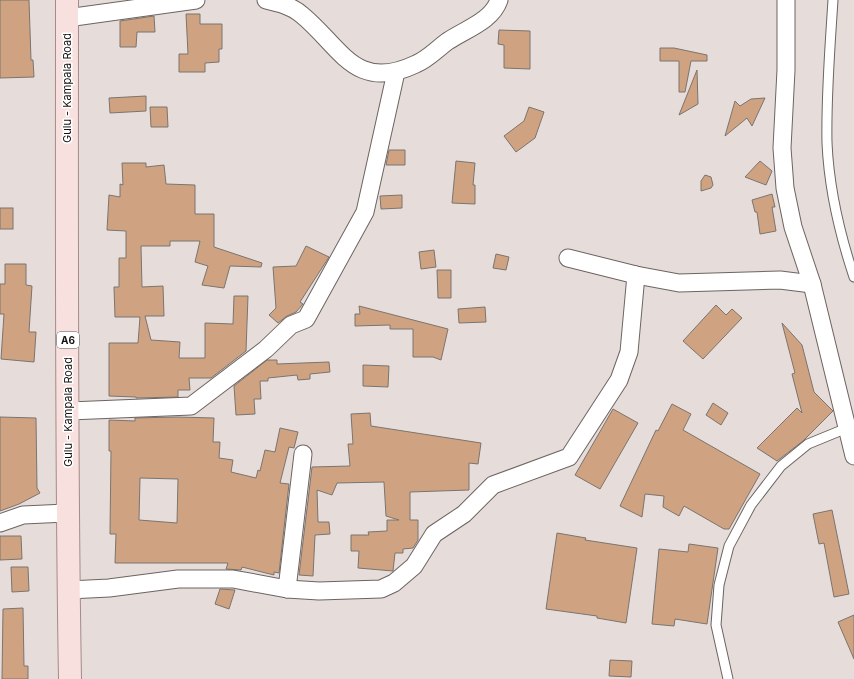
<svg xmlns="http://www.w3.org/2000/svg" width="854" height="679" font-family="Inter,sans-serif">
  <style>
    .building { fill: #cfa381; stroke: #7b746f; fill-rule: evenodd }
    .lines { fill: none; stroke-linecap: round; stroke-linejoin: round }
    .lane-casing { stroke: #6c6461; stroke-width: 11 }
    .street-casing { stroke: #6c6461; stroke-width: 19 }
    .primary-casing { stroke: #a58a88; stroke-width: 24 }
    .lane { stroke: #fff; stroke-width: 9 }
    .street { stroke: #fff; stroke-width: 17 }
    .primary { stroke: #f8e0df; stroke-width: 22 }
    .labels { text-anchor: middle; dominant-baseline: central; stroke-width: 3; stroke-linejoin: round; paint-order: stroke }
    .shield { fill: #fff; stroke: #5a5858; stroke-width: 1 }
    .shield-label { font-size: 10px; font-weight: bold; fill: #141110 }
    .street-label { font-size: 11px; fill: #141110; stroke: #fff }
  </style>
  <rect width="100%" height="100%" fill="#e6ddda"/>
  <g class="building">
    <polygon points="0,0 29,0 31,60 33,60 34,77 0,78"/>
    <polygon points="186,14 200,14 200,24 222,24 222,49 219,49 219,62 205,63 205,72 179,72 179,54 188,54"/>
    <polygon points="154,16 155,32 137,32 136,47 120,47 120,21"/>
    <polygon points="499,30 530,31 530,69 504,68 504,45 498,44"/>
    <polygon points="660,48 674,48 707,55 707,61 691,61 685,92 679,92 679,61 660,61"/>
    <polygon points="697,70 698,104 679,115"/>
    <polygon points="146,96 146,111 110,113 109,98"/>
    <polygon points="765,98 752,126 747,118 725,136 735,101 740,106 751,99"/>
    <polygon points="150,107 167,107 168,127 151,127"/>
    <polygon points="529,107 544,112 535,138 516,152 504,136 524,121"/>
    <polygon points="389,150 405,150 405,165 386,165"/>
    <polygon points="456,161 475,163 473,185 475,185 475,204 452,203"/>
    <polygon points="760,161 772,171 766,185 745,177"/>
    <polygon points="122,163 146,163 146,167 164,165 166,184 195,185 195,214 214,214 214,247 262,263 261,267 230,266 224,288 202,285 208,266 195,262 200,241 170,241 170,246 141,246 142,287 163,286 164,316 145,316 151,340 180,342 179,358 205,358 205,323 233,324 234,296 248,296 246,351 211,378 189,378 190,390 178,390 178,397 136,398 136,397 109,396 109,343 138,343 140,317 115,317 114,287 119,287 119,258 126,258 126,231 107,230 109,195 120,197 120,184 123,185"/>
    <polygon points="705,175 711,177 713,185 711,188 701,191 701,181"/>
    <polygon points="772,194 775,207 772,207 776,231 760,234 757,212 755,212 752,200"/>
    <polygon points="402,195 402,208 381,209 380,196"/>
    <rect x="0" y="208" width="13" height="21"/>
    <polygon points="306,246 329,257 300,302 303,304 296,312 287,316 278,323 269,315 276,308 273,267 296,266"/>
    <polygon points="434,250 436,267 421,269 419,252"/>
    <polygon points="496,254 509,257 506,270 493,268"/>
    <polygon points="5,264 26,264 26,285 32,286 29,332 36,332 34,362 1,359 4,314 0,314 0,284 5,284"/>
    <polygon points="437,270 451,270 451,298 438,298"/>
    <polygon points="716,305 726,315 732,309 742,318 703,359 683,341"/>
    <polygon points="359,306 448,329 441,360 433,357 413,357 413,329 390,329 390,325 355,326 355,314 360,314"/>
    <polygon points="485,307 486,322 459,323 458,309"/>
    <polygon points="782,323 802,345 814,392 833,411 803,441 777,461 757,448 797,408 802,413 792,374 795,373"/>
    <polygon points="267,360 277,360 277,364 329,362 330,372 310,374 310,379 298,380 297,375 268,378 268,381 260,381 261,399 254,399 255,414 236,415 234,386"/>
    <polygon points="363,365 389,366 388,387 363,386"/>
    <polygon points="713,403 728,413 721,425 706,415"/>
    <polygon points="672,404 691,414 683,430 760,474 729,529 724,529 684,506 679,516 663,507 664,496 645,494 642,517 620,506 656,430 658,431"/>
    <polygon points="613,409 638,423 600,489 575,475"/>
    <polygon points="370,413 371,426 481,443 478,464 469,463 469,490 410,492 410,520 418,520 418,540 413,548 403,549 403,553 395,553 393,571 358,568 359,551 351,551 351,535 369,535 368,532 387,531 387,520 399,520 386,516 384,482 337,483 332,495 317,490 318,522 329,522 330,534 315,535 313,576 299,575 312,467 350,466 348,444 353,444 351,414"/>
    <polygon points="0,417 36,418 37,488 40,493 19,504 0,511"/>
    <path d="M177,417L214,418L213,442H220L219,458L233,460L231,472L256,478L258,470L260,471L265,450L275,452L280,428L298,432L294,448L289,447L280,483L289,484L279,573L274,572V575L242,567L241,570L226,569L228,563H115L116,534H110L111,451H109V420L135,421V418ZM140,478L178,479L177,523L139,520Z"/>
    <polygon points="832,510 849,594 834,597 824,543 819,544 813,514"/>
    <polygon points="557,533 586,538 585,540 637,548 626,623 597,618 597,616 546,609"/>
    <polygon points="0,536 21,536 22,559 0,560"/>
    <polygon points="689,544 718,548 707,624 675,619 674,626 652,624 659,549 688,552"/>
    <polygon points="11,567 28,567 29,591 12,592"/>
    <polygon points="220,589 235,590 229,609 215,604"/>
    <polygon points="23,608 24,666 28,666 28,679 2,679 3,609"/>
    <polygon points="854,615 854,659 838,622"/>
    <polygon points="610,660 632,661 631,677 609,676"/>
  </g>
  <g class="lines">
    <defs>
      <g id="lane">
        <path d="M833,0C830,47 826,95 827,143C829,188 840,235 854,277"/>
        <polyline points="728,679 716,625 719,585 729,546 751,505 781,466 808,444 847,428 851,428"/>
      </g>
      <g id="street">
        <path d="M266,0C279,3 292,6 302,15C341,47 355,93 416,64C428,59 438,48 448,41C466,29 492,21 499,0"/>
        <polyline points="786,0 786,70 782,148 785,188 793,227 812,284 854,456"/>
        <polyline points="67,18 196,0"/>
        <polyline points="568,258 636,275 679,283 780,280 812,284"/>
        <polyline points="69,411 191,406 266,349 291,325 306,319 365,212 396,72"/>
        <polyline points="0,523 23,515 67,513"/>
        <polyline points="287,589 303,454"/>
        <polyline points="69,590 109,588 178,579 233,579 287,589 319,591 381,589 394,583 414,566 434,534 464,514 493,485 569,457 619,380 629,352 636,275"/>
      </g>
      <path id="primary" d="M67,0C67,226 66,453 70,679"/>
    </defs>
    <use href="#lane" class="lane-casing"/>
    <use href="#street" class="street-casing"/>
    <use href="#primary" class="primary-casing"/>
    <use href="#lane" class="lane"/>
    <use href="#street" class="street"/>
    <use href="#primary" class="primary"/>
  </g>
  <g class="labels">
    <rect class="shield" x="57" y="332" width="22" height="16" rx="3"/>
    <g class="shield-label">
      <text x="68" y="340">A6</text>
    </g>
    <g class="street-label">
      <text transform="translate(67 88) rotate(-90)">Gulu - Kampala Road</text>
      <text transform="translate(68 412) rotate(-90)">Gulu - Kampala Road</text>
    </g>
  </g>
</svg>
